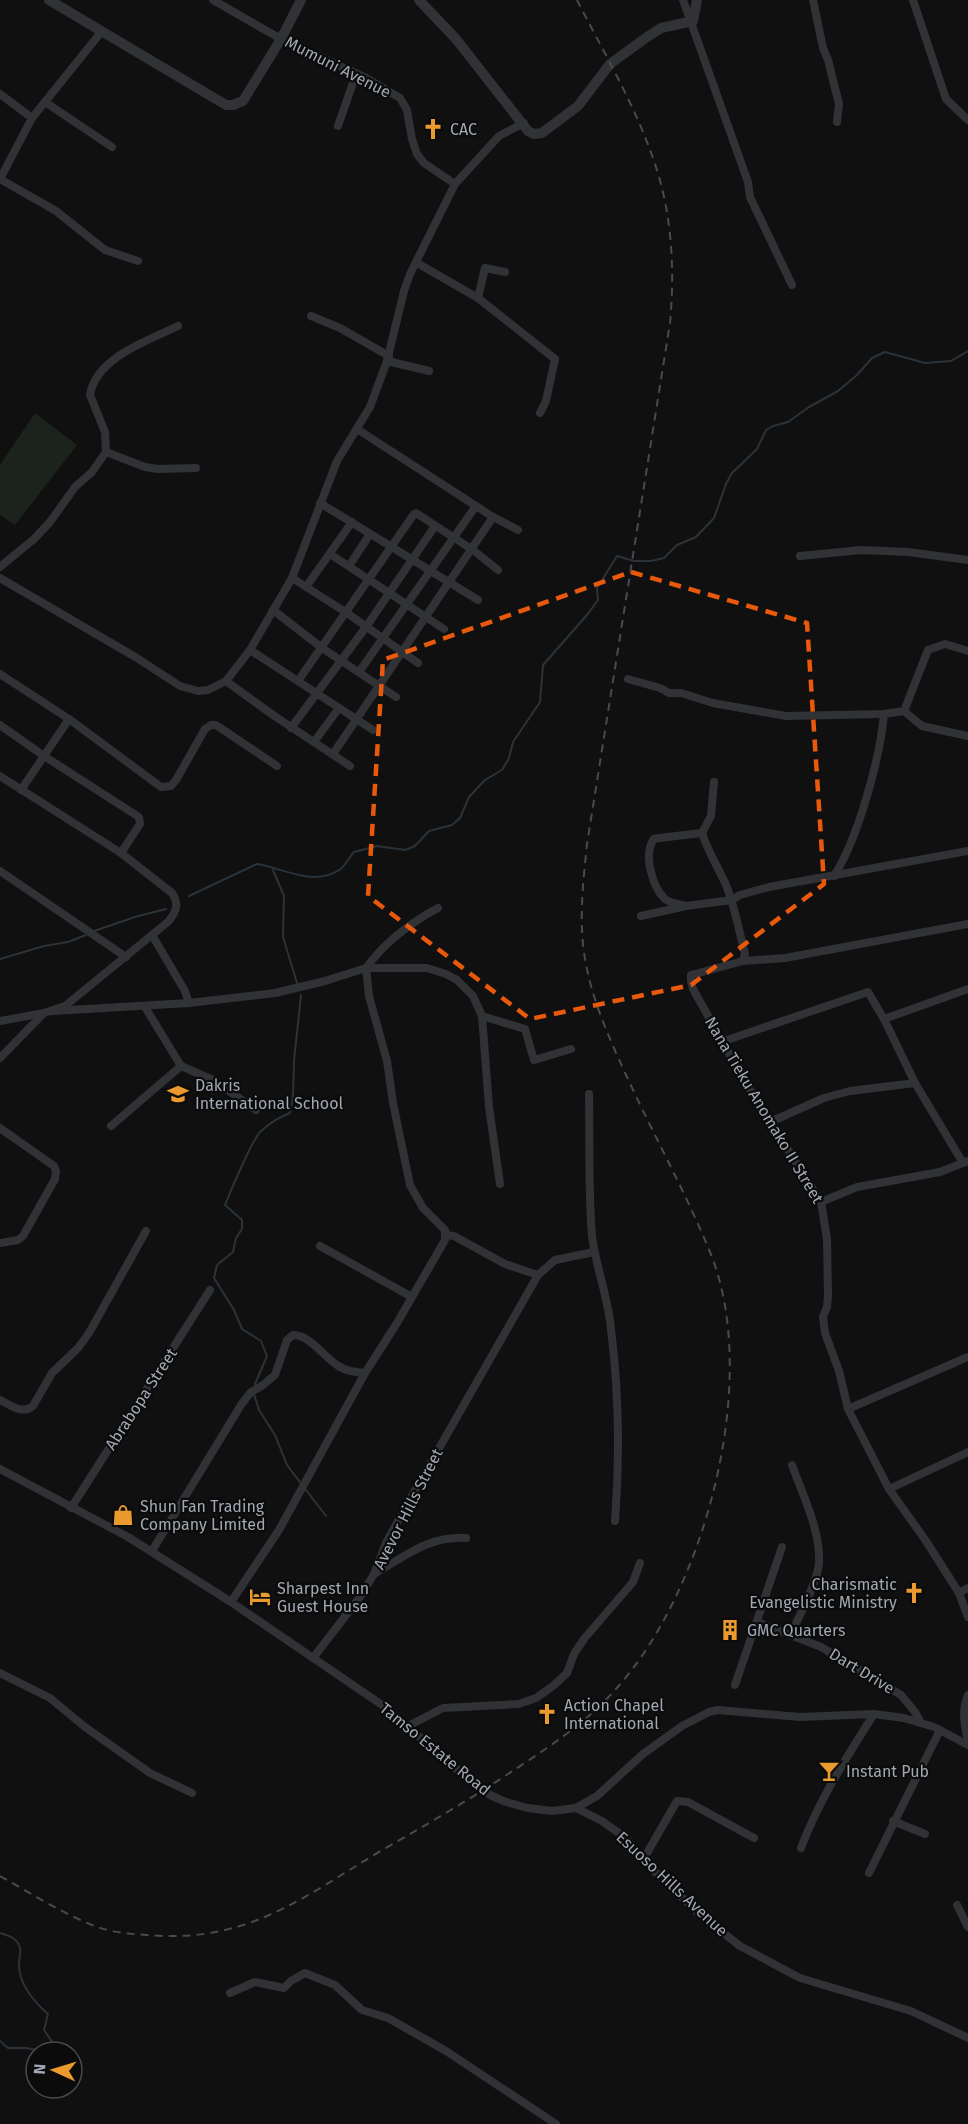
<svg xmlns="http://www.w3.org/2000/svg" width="968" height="2124" font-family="'Fira Sans',sans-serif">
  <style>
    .pitch { fill: #1c231d }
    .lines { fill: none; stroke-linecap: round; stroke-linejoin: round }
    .stream { stroke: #2a3339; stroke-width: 2 }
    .minor { stroke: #313236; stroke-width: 8 }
    .tertiary { stroke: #313236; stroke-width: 10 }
    .rail { stroke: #484a4f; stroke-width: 2; stroke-dasharray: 8 6; stroke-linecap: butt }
    .marked { fill: none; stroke: #e8590c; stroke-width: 4.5; stroke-dasharray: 12 8; stroke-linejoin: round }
    .labels { text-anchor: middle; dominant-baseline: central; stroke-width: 4.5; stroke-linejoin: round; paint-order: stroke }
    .street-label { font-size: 16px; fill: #a1a8b1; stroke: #0b0b0c }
    .poi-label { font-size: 16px; fill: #a1a8b1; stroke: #0b0b0c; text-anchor: start }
  </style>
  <rect width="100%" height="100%" fill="#101011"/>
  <polygon class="pitch" points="35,413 77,445 15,525 0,515 0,465"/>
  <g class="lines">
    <g class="stream">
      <polyline points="273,870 284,896 283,937 297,983"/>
      <path d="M189,896L257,864C283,868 313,887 339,870C345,867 349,857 354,852L377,846L405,850L415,846L429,831L452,825L460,818L469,797L485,780L502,770L509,758L513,742L540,702L543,665L587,615L598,600L597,588L617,556L634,561H651L664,558L677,545L696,537L714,518L726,484L732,473L757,449L766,430L773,426L788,422L809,407L838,391L857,375L872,358L885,352L925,363L951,361L968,351"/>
      <polyline points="94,931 138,916 166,909"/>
      <polyline points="0,959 44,946 68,942 86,935"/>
      <path d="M255,1384L267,1356L261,1341L242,1329L234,1310L214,1278L217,1265L233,1252L236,1238L242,1229V1220L225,1205C231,1190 252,1140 261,1131C270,1123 279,1117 290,1113L293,1097L294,1061L301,995"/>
      <polyline points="254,1394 259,1410 275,1435 287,1465 302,1485"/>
      <polyline points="306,1490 326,1516"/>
      <path d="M0,1933C7,1935 15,1937 19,1945C22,1950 19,1957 19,1963C18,1983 34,2002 48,2014L44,2030L59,2052"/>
      <polyline points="0,2041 8,2048 27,2048 44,2052"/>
    </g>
    <g class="minor">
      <polyline points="213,0 281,39 366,78 400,98 407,110 412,139 417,154 424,163 455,184"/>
      <polyline points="683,0 748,182 750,197 792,285"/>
      <polyline points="813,0 823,48 828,60 839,104 837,122"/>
      <polyline points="913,0 946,99 968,120"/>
      <polyline points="0,94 32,118"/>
      <polyline points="45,102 112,147"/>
      <polyline points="338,126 356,74"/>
      <polyline points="0,179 32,118 102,31"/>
      <polyline points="0,179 56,211 105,250 138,261"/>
      <polyline points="417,263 478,298 555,359 546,401 540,413"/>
      <polyline points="478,298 485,268 505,272"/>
      <polyline points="311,316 340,328 389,356"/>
      <polyline points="387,361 429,371"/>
      <polyline points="357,429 493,517 518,530"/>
      <polyline points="106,452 145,467 158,469 196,468"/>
      <polyline points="320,503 478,600"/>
      <polyline points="330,554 444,629"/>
      <polyline points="800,556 861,550 908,552 968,560"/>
      <polyline points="349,566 370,534"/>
      <path d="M0,567L34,539L50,522L75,487L92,472L106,452L105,432L90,395C96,357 148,341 178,326"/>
      <polyline points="0,578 137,658 180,686 198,691 208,690 226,681 250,650 292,578 337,461 370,407 387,361 404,291 410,274 455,184 499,136 524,123"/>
      <polyline points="292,578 347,613 418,663"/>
      <polyline points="306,587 352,522"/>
      <polyline points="273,610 322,648 396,697"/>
      <polyline points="250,650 373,730"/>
      <polyline points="359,672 476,506"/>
      <polyline points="0,674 69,719 161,787 171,786 176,780 205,729 211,725 216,725 277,766"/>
      <polyline points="628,679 660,688 669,693 681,693 713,703 786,716 884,714 904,711"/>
      <polyline points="226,681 273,715 350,766"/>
      <polyline points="298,681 414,514 416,513 473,550 498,570"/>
      <polyline points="904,711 928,650 945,644 968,651"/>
      <polyline points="904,711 922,726 968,736"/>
      <polyline points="0,725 44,756 139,817 140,824 121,853"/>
      <polyline points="291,728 366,627 435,526"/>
      <polyline points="314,742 339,708"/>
      <polyline points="333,754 493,517"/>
      <path d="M0,776L121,853L172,893C179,904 177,910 169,921L65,1006L44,1013L0,1021"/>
      <polyline points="21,790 69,719"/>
      <path d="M702,833C708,852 718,867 726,885C735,907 739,931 745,954L743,961L691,975V981L693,989L745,1082L821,1202L827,1239L828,1295L827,1307L823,1317L825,1333L839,1371L848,1409L889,1489L926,1541L959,1593L968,1617"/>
      <polyline points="0,871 126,957"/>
      <path d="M834,876C858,839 880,758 884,714"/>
      <path d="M683,905C677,904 670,903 665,899C652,887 643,853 654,839L659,838L702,833L711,816L714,782"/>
      <polyline points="641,916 686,906 732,900 740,895 769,887 968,851"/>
      <polyline points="152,935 185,991 189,1003"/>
      <polyline points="743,961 785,958 968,924"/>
      <polyline points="145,1007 181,1066 213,1080 256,1110"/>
      <polyline points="53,1011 189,1003 275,993 325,981 366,968 427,968 446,974 457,980 473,996 482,1016 489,1107 500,1184"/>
      <polyline points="482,1016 525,1029 534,1060 571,1049"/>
      <polyline points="884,1019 968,989"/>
      <polyline points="724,1041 868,992 884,1019 915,1083 963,1163"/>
      <polyline points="0,1058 43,1014"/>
      <path d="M589,1094C590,1141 588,1189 592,1236C596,1267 608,1297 611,1329C619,1393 620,1457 615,1521"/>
      <polyline points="770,1122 824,1098 850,1091 915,1083"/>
      <polyline points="111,1126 181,1066"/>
      <polyline points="0,1128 54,1166 56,1171 55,1179 23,1236 18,1240 0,1243"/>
      <polyline points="821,1202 857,1187 940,1172 968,1161"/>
      <polyline points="446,1235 454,1236 505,1264 538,1275"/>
      <polyline points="320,1246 412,1297"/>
      <path d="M0,1400C10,1405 23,1415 33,1406L52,1373L78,1348L89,1333L146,1231"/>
      <polyline points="848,1409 968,1357"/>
      <polyline points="0,1469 128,1537 231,1602 385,1707 476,1786 492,1796 506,1802 528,1808 552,1811 576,1808 597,1796 643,1754 682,1726 709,1712 718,1710 800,1717 874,1714 904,1718 934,1727 968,1745"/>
      <polyline points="889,1489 968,1452"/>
      <polyline points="71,1508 210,1290"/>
      <path d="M152,1551L241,1405L251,1392L263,1385L275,1375L287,1340L293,1335C310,1335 323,1356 337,1365C345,1371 355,1372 365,1373"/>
      <path d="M374,1574C406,1556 428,1536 466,1538"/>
      <polyline points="959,1593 968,1588"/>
      <path d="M231,1602L279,1530L365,1373L397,1323L445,1240V1230L423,1208L410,1185L393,1103L387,1061L369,996L366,968C385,942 410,923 438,908"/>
      <polyline points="757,1622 821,1647 865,1673 901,1695 915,1712 921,1723"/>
      <path d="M791,1634C799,1616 817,1583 819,1564C821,1531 803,1496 792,1465"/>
      <polyline points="313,1658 360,1597 374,1574 386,1543 414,1492 538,1275 555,1260 594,1252"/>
      <polyline points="0,1673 50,1698 85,1727 150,1773 192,1793"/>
      <polyline points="735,1685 782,1547"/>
      <path d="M968,1695C961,1711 965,1726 968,1742"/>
      <polyline points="408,1726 443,1708 519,1704 536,1698 553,1686 567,1673 574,1654 584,1639 633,1582 640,1563"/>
      <polyline points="576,1808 602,1821 627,1839 643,1860 698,1913 740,1946 800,1978 911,2011 968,2038"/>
      <polyline points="893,1821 925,1834"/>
      <path d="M801,1848C819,1800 846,1758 874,1714"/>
      <polyline points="643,1860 677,1801 688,1802 754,1838"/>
      <polyline points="869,1873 940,1730"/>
      <polyline points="957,1905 968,1927"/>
      <polyline points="230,1993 255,1982 284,1988 291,1981 305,1973 335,1985 362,2010 388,2018 446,2051 556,2124"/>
    </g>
    <g class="tertiary">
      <polyline points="49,0 226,105 233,105 243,101 281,39 301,0"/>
      <polyline points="419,0 456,39 528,131 534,134 542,133 578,106 610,64 647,37 661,28 693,21 697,0"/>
    </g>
    <path class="rail" d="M0,1876C30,1893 60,1912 92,1925C109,1932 129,1934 147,1935C248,1944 303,1897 384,1849C426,1825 467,1801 508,1774C546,1749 585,1724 615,1690C705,1592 762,1379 710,1252C686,1193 654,1136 627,1077C611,1042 593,1003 586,964C578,925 583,883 587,844L670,323C675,269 672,213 654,161C635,105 604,53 577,0"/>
  </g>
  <path class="marked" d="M631,572L807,623L824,884L691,985L530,1019L368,896L383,660Z"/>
  <defs>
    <symbol id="church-bare" viewBox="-9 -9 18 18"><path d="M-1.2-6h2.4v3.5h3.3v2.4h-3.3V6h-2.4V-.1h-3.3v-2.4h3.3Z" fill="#eb9b2e" stroke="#0b0b0c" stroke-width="2.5" paint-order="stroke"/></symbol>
    <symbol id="school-bare" viewBox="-9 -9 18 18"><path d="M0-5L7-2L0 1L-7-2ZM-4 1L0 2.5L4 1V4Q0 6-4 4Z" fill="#eb9b2e" stroke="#0b0b0c" stroke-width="2.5" paint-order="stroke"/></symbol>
    <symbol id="shop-bare" viewBox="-9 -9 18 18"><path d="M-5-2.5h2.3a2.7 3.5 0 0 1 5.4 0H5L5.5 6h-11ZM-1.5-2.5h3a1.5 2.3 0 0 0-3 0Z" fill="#eb9b2e" stroke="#0b0b0c" stroke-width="2.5" paint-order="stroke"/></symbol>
    <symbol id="hotel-bare" viewBox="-9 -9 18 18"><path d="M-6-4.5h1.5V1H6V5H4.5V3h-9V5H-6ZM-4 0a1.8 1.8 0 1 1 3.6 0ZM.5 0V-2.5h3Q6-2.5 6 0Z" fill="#eb9b2e" stroke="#0b0b0c" stroke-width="2.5" paint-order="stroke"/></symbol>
    <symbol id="building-bare" viewBox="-9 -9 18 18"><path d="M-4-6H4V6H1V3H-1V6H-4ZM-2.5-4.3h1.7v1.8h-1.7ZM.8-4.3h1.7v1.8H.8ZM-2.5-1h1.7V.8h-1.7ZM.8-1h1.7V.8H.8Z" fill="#eb9b2e" stroke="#0b0b0c" stroke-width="2.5" paint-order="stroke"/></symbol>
    <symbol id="bar-bare" viewBox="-9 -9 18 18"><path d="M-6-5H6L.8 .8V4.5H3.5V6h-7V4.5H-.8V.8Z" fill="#eb9b2e" stroke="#0b0b0c" stroke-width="2.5" paint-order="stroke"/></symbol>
  </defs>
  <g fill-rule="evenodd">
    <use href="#church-bare" x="418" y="114" width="30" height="30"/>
    <use href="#school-bare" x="163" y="1079" width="30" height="30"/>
    <use href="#shop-bare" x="108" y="1500" width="30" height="30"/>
    <use href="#church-bare" x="899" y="1578" width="30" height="30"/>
    <use href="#hotel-bare" x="245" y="1582" width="30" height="30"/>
    <use href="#building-bare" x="715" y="1615" width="30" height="30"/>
    <use href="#church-bare" x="532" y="1699" width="30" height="30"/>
    <use href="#bar-bare" x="814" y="1756" width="30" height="30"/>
  </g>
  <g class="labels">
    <g class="street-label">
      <text transform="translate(338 67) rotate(27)">Mumuni Avenue</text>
      <text transform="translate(764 1110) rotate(59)">Nana Tieku Anomako II Street</text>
      <text transform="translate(141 1399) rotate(-57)">Abrabopa Street</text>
      <text transform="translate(408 1509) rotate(-63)">Avevor Hills Street</text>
      <text transform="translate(862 1671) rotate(31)">Dart Drive</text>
      <text transform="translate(435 1749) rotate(39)">Tamso Estate Road</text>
      <text transform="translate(672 1884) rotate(43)">Esuoso Hills Avenue</text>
    </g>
    <g class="poi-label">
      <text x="450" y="129">CAC</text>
      <text x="195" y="1085">Dakris<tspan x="195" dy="18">International School</tspan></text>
      <text x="140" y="1506">Shun Fan Trading<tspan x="140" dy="18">Company Limited</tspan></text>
      <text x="897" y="1584" text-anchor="end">Charismatic<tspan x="897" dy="18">Evangelistic Ministry</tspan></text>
      <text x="277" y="1588">Sharpest Inn<tspan x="277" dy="18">Guest House</tspan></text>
      <text x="747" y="1630">GMC Quarters</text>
      <text x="564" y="1705">Action Chapel<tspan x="564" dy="18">International</tspan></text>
      <text x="846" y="1771">Instant Pub</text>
    </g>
  </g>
  <g transform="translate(54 2070) rotate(274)"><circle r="28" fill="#0b0b0c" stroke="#474a4e" stroke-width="1.5"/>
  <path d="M0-4.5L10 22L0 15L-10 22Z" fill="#eb9b2e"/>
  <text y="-9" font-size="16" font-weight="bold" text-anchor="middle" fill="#a1a8b1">N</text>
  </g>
</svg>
